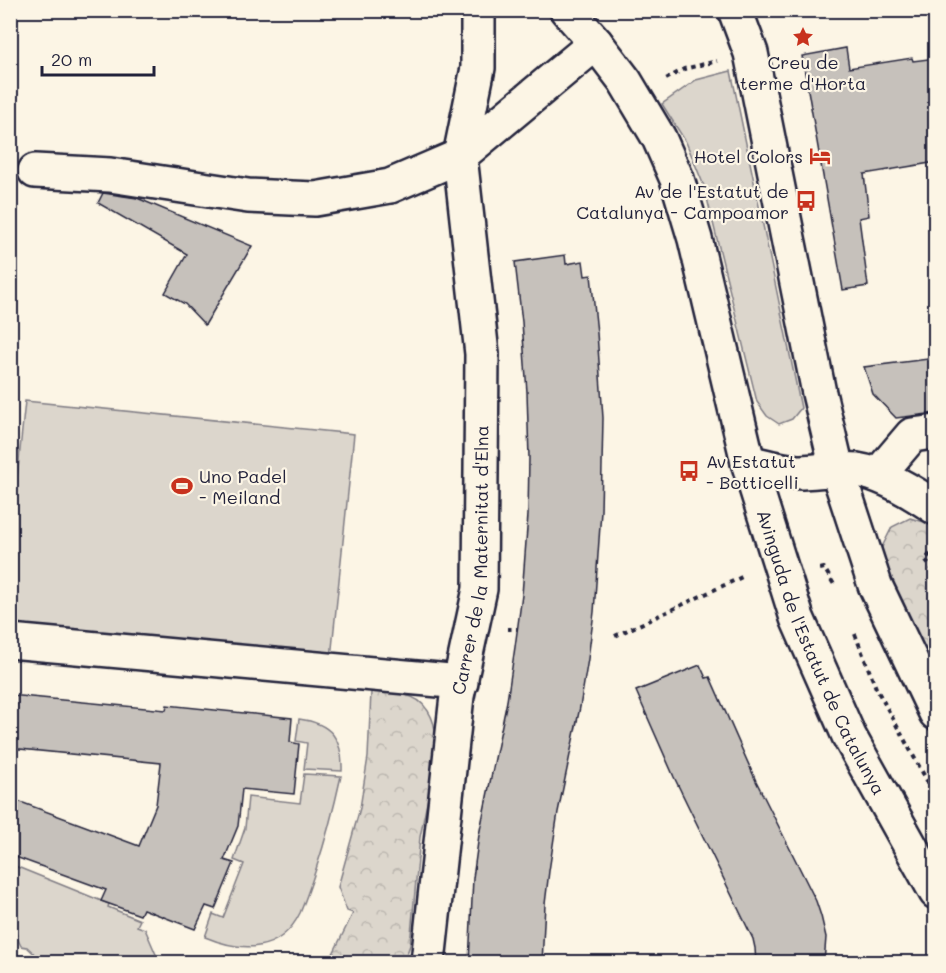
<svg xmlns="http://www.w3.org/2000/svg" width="946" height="973" font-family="Mali,sans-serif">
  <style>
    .grass { fill: #dcd6cc; stroke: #7f7c84; stroke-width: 1.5 }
    .park { fill: url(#park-crowns); stroke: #7f7c84; stroke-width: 1.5 }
    .building { fill: #c6c1bb; stroke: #22223b; stroke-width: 1.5 }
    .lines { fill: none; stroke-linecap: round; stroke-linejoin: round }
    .minor-casing { stroke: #22223b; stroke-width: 38 }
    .major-casing { stroke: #22223b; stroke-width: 38 }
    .path { stroke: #22223b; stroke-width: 4; stroke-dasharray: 4.5 4.5; stroke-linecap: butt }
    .minor { stroke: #fcf5e5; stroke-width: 33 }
    .major { stroke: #fcf5e5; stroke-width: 33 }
    .labels { text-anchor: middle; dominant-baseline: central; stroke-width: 4.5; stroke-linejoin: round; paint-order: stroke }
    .poi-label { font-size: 18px; fill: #22223b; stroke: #fcf5e5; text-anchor: end }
    .street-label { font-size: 18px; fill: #22223b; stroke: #fcf5e5 }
  </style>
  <defs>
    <pattern id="park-crowns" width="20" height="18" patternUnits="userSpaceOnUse" patternTransform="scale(1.5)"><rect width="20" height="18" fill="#dcd6cc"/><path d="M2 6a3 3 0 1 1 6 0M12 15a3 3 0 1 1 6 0" fill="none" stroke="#bcb7b0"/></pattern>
  </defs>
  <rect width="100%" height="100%" fill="#fcf5e5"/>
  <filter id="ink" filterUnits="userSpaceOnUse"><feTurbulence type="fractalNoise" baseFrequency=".0167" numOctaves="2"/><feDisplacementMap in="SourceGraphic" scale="12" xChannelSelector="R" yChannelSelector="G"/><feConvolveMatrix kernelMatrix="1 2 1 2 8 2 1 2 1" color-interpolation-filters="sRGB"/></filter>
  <g filter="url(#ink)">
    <g class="grass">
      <polygon points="731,71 801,408 792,419 779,424 767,416 757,402 704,186 686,142 662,104 696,80"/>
      <polygon points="25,401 354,434 331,658 11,627 11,538"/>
      <path d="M299,719C331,723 343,739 342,771L304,769L307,743L296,741Z"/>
      <path d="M304,774L341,776C334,808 326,839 316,869C311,884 306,899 300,913C280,954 241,952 205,937L213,914L223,918L244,864L234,860L245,828L248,797L300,803Z"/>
      <path d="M10,864L109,904L108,907L140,920L137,926L145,929L158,959L162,962H43L27,947L21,946C11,928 17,913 15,893C15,883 11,874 10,864Z"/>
    </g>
    <g class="park">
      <polygon points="910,518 935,525 935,677 885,569 881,549 892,527"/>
      <path d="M371,692C382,693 394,692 405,695C426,699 435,719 436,738L440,739L420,837L410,945L404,962H329L353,913L347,911L338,887L360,808L368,757Z"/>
    </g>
    <g class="building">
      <polygon points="846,48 849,68 912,58 913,61 936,58 936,162 864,174 869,216 859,218 868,286 843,290 802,56"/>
      <polygon points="103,193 137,198 252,246 205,325 185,304 165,293 187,254 98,203"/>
      <polygon points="565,255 566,264 583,261 585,276 591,275 597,333 603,418 601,511 594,612 588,659 580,707 558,812 549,871 545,904 542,963 469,963 473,878 479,835 507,701 515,647 522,595 528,515 529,458 527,392 522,322 515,262"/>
      <polygon points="936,358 936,413 896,418 873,394 864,367"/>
      <polygon points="700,665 706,678 710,677 756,781 816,901 821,916 826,937 824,963 756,963 755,948 753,939 674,777 636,691"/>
      <polygon points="10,695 166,710 167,705 292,718 290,742 299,744 294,794 242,789 238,826 224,860 234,863 215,909 206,906 195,929 143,909 140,915 101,901 106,890 10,855 10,798 139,846 156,805 161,763 10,748"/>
    </g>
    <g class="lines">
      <defs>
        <g id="minor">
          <polyline points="35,171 110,175 248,196 291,198 315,199 390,186 460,156 596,43"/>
          <path d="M748,462C765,466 784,472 802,472C821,471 838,468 857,470C884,474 914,493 936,508"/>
          <polyline points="878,475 912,435 936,432"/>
          <polyline points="10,641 461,682"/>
          <path id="s1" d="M428,962L457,696L480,589L482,354L460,156L478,68V10"/>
        </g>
        <g id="major">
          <path id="s2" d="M567,10L596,43L625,81L659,138L677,179L695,239L748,462L797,618L849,736L936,892"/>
          <polyline points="735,10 751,53 819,393 837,469 875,585 936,713"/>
        </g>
      </defs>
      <use href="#minor" class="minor-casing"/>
      <use href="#major" class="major-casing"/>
      <g class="path">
        <polyline points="666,79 684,69 717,61"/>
        <polyline points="936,547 925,560 936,574"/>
        <polyline points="820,569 824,568 835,586"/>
        <polyline points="507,629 518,629"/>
        <polyline points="855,634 876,688 936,797"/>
        <polyline points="615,636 744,576"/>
      </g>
      <use href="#minor" class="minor"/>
      <use href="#major" class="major"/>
    </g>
  </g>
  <defs>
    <symbol id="sight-bare" viewBox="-9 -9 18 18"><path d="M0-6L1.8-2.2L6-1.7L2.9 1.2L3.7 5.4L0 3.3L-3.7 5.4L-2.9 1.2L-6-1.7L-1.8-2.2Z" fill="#c8321e" stroke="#fcf5e5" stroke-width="2.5" paint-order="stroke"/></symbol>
    <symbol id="hotel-bare" viewBox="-9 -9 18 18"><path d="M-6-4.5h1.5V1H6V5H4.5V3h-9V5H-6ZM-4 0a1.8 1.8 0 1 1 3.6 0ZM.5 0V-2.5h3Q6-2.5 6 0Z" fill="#c8321e" stroke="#fcf5e5" stroke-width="2.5" paint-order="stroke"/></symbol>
    <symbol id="bus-bare" viewBox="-9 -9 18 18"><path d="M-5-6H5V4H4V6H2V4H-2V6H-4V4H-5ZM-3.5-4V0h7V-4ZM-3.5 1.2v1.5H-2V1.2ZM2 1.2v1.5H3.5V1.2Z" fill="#c8321e" stroke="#fcf5e5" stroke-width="2.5" paint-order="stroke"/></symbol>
    <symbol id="stadium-bare" viewBox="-9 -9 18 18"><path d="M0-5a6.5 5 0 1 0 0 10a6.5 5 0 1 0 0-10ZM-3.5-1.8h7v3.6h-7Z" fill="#c8321e" stroke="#fcf5e5" stroke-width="2.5" paint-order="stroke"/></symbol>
  </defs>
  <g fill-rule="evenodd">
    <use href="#sight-bare" x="788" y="22" width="30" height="30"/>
    <use href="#hotel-bare" x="805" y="141" width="30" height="30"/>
    <use href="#bus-bare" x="791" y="186" width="30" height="30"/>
    <use href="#bus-bare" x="674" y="456" width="30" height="30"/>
    <use href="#stadium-bare" x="167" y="471" width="30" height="30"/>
  </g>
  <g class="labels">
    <g class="poi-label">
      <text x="803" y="62" text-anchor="middle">Creu de<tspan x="803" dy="21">terme d'Horta</tspan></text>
      <text x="803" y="156">Hotel Colors</text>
      <text x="789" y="191">Av de l'Estatut de<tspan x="789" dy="21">Catalunya - Campoamor</tspan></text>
      <text x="706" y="461" text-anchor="start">Av Estatut<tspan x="706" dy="21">- Botticelli</tspan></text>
      <text x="199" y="476" text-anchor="start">Uno Padel<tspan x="199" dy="21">- Meiland</tspan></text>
    </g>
    <g class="street-label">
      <text stroke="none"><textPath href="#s1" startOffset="405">Carrer de la Maternitat d'Elna</textPath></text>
      <text stroke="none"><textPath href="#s2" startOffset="699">Avinguda de l'Estatut de Catalunya</textPath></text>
    </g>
  </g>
  <rect width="946" height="973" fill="none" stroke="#fcf5e5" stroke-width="36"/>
  <rect x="18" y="18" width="910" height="937" fill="none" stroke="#22223b" stroke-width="2" filter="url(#ink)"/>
  <path d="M42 66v9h112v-9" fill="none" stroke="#22223b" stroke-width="3"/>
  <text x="51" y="66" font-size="18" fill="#22223b" stroke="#fcf5e5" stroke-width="4.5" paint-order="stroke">20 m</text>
</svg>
